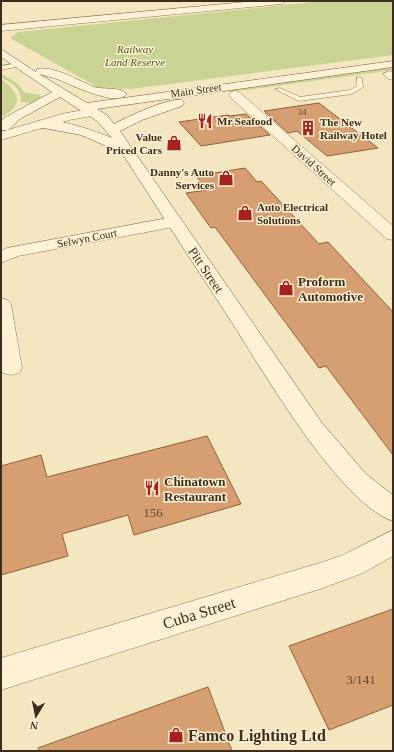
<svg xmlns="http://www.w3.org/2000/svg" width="394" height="752" font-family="Georgia,serif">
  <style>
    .green { fill: #c9d393 }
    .building { fill: #d69f72; stroke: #915f38 }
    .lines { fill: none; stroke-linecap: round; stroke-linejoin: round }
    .service-casing { stroke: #8f7656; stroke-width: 1 }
    .minor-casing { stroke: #8f7656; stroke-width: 1 }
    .secondary-casing { stroke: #715739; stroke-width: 1 }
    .service { fill: #fdf2d5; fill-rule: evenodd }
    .minor { fill: #fdf2d5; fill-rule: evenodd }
    .secondary { fill: #fdf2d5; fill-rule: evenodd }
    .labels { text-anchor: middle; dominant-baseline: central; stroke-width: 3; stroke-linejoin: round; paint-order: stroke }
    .far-number-label { font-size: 9px; fill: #634a32 }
    .far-park-label { font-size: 11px; font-style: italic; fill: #4b5c20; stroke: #faefd1 }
    .far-street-label { font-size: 11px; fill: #3d2d1c; stroke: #faefd1 }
    .far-poi-label { font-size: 11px; font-weight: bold; fill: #3d2d1c; stroke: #faefd1; text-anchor: start }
    .street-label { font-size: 13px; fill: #3d2d1c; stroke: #faefd1 }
    .poi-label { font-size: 13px; font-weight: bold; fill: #3d2d1c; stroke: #faefd1; text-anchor: start }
    .near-number-label { font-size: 13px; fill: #634a32 }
    .near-street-label { font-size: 16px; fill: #3d2d1c; stroke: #faefd1 }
    .near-poi-label { font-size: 16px; font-weight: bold; fill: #3d2d1c; stroke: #faefd1; text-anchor: start }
  </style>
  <rect width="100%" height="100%" fill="#f3e6c1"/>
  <g class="green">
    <polygon points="324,1 393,1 393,55 131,89 97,87 10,38 18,32"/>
    <polygon points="393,67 393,70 247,90 206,93"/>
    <path d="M1,74L17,83L24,92L40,95L41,101L36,104L21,102C22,88 11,83 1,77Z"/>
    <path d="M1,79C19,91 25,106 1,117Z"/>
  </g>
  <g class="building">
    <polygon points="319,103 378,148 327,156 297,131 288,133 264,111"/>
    <polygon points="246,114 270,135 201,146 179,122 228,115 230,116"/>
    <polygon points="245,168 257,182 261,181 319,244 328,242 393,312 393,455 326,366 319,368 215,227 211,228 186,193 207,190 196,176"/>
    <polygon points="207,436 241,504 134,535 128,515 62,534 68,556 1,575 1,466 41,455 47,477"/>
    <polygon points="393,609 393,705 329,730 289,646"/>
    <polygon points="208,687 232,751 39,751 38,748"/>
  </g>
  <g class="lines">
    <defs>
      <g id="service">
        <polygon points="19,63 22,65 21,66 1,70 1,66"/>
        <polygon points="357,77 362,78 363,87 352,94 299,101 275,89 280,88 300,97 350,90 357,86"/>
      </g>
      <g id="minor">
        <polygon points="256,1 286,1 282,4 1,31 1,25"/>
        <polygon points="389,71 393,72 393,80 389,79 383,74"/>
        <polygon points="235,91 239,92 393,226 393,240 387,239 231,98 229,95 231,92"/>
        <polygon points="93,108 97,109 99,112 97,115 69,120 1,140 1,132 62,114"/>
        <polygon points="173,217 179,218 181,222 179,226 18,256 1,263 1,251 7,248"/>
        <polygon points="1,298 8,300 11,304 22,368 19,373 11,375 3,373 1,369"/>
        <polygon points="393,530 393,556 363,573 323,588 1,690 1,658 323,562 343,555"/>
      </g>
      <path id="secondary" d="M1,49L36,72L37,69C53,65 79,81 94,87C103,90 121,86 127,94C118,108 69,84 57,79C52,77 45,76 39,74L87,103L393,61V67L97,109L107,115L114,124C127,117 169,97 182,100L184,103L182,106L142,120L120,131L322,423L366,474L393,495V521C339,503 263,371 231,321C194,265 158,209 122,153L81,135L38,127L36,124C45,112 100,133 112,138L97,121L60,97L20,119L8,130H1V121L4,118L52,92L1,57Z"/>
    </defs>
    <use href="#service" class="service-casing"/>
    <use href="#minor" class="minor-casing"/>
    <use href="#secondary" class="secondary-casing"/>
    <use href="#service" class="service"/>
    <use href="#minor" class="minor"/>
    <use href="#secondary" class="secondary"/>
  </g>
  <defs>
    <symbol id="restaurant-bare" viewBox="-9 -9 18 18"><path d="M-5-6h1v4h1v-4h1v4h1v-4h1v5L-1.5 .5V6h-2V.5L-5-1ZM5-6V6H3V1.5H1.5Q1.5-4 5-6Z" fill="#a6221e" stroke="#faefd1" stroke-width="2.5" paint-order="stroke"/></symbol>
    <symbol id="building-bare" viewBox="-9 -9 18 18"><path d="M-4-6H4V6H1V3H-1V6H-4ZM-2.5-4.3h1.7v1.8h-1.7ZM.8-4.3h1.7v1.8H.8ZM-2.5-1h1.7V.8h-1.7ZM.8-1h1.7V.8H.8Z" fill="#a6221e" stroke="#faefd1" stroke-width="2.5" paint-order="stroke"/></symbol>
    <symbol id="shop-bare" viewBox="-9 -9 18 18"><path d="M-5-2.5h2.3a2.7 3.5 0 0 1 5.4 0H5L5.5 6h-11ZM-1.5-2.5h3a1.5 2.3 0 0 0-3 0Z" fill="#a6221e" stroke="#faefd1" stroke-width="2.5" paint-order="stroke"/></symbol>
  </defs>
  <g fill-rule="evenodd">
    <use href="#restaurant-bare" x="194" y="110" width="22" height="22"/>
    <use href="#building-bare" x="297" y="117" width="22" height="22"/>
    <use href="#shop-bare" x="163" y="132" width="22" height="22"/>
    <use href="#shop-bare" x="215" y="167" width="22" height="22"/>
    <use href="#shop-bare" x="234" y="202" width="22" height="22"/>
    <use href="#shop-bare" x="275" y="277" width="22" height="22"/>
    <use href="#restaurant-bare" x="141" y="477" width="22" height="22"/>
    <use href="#shop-bare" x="165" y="724" width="22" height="22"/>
  </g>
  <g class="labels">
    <g class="far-number-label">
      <text x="302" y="112">34</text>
    </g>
    <g class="far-park-label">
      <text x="135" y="49">Railway<tspan x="135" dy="13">Land Reserve</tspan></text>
    </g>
    <g class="far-street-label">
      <text transform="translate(196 90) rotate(-8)">Main Street</text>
      <text transform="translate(314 165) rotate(42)">David Street</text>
      <text transform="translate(87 238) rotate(-11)">Selwyn Court</text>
    </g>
    <g class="far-poi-label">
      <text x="217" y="121">Mr Seafood</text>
      <text x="320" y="122">The New<tspan x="320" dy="13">Railway Hotel</tspan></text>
      <text x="162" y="137" text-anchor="end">Value<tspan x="162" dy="13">Priced Cars</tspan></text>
      <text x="214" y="172" text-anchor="end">Danny's Auto<tspan x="214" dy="13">Services</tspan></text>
      <text x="257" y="207">Auto Electrical<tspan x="257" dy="13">Solutions</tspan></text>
    </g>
    <g class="street-label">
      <text transform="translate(206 270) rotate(56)">Pitt Street</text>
    </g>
    <g class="poi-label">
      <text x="298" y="281">Proform<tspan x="298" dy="15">Automotive</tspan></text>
      <text x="164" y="481">Chinatown<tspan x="164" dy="15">Restaurant</tspan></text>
    </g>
    <g class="near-number-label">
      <text x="153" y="512">156</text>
      <text x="361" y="679">3/141</text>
    </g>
    <g class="near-street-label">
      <text transform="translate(199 613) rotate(-17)">Cuba Street</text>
    </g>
    <g class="near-poi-label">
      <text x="188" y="735">Famco Lighting Ltd</text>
    </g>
  </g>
  <rect width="394" height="752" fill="none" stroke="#3d2d1c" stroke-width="4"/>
  <g transform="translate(36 716) rotate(190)" stroke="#faefd1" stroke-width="3" paint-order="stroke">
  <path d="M0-3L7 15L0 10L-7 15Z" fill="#3d2d1c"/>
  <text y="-6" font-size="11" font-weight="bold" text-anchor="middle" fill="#3d2d1c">N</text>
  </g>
</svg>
